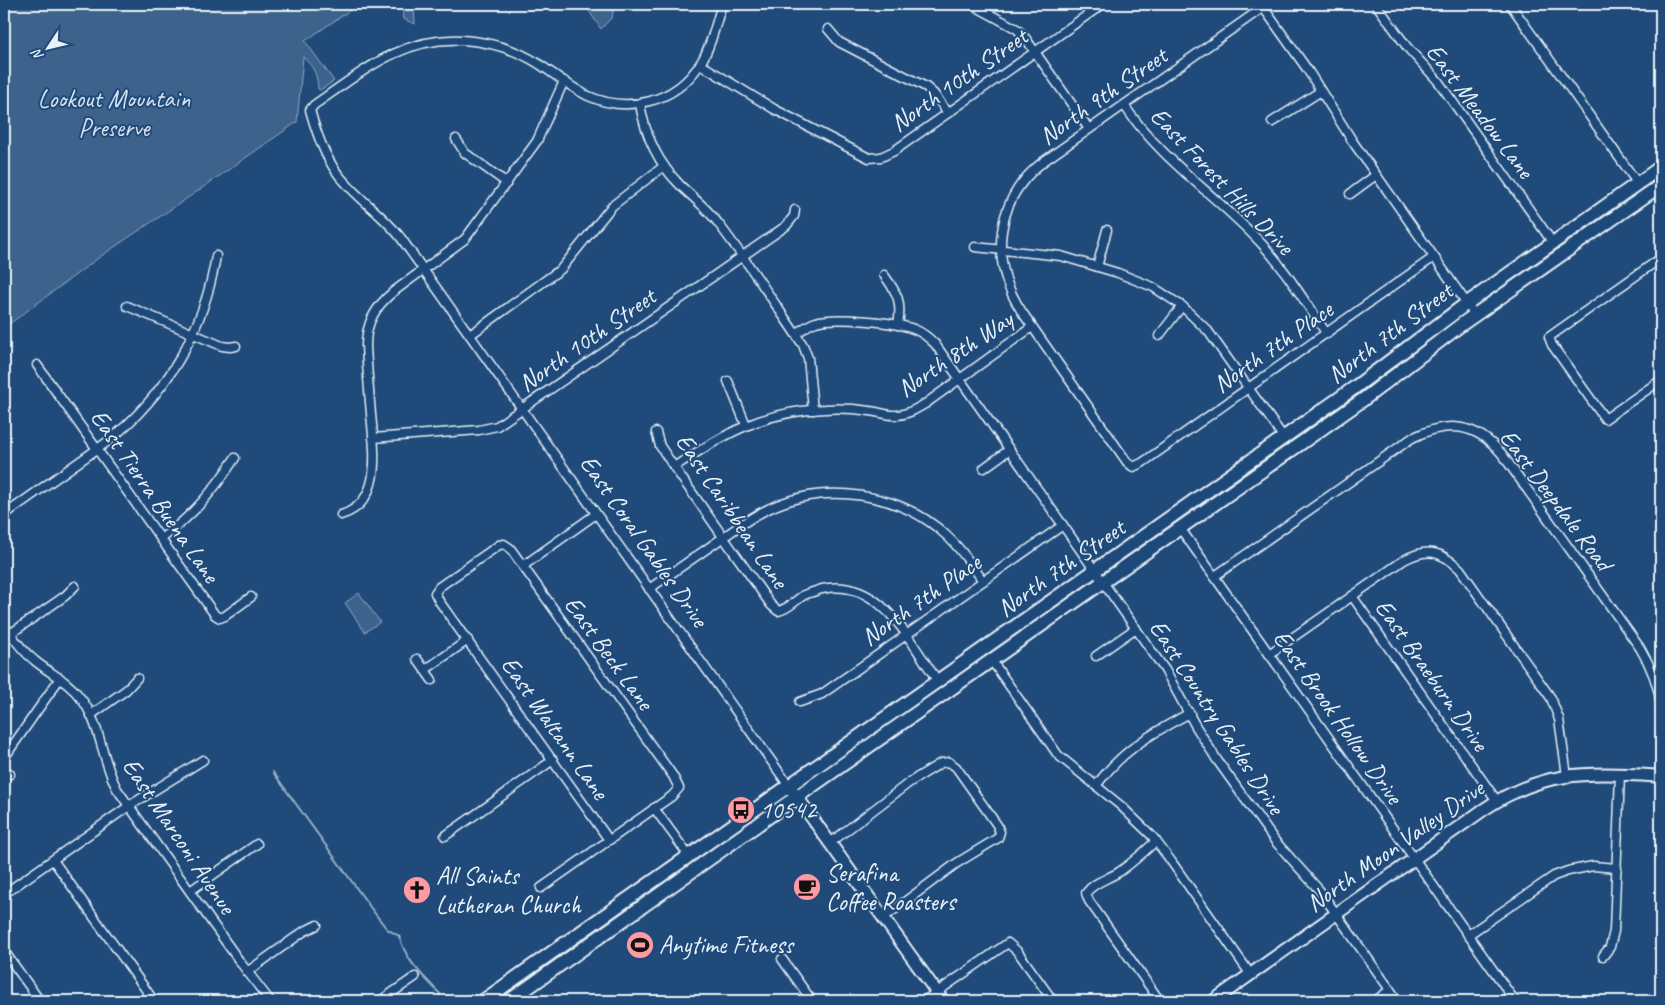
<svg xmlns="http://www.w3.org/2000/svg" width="1665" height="1005" font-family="Caveat,sans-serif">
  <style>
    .green { fill: #3c628c; stroke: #92aac2 }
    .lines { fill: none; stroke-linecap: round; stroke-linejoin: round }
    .stream { stroke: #9ab0c7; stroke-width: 2 }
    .street-casing { stroke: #e8f1f8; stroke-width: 11 }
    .secondary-casing { stroke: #e8f1f8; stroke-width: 15 }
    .primary-casing { stroke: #e8f1f8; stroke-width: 16 }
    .street { stroke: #1f4a7a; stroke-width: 8 }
    .secondary { stroke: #1f4a7a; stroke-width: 11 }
    .primary { stroke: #1f4a7a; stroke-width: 12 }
    .labels { text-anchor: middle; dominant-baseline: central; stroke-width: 4; stroke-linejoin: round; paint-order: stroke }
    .street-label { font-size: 25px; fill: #e8f1f8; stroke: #1f4a7a }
    .park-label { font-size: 25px; fill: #d7e3ed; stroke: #1f4a7a }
    .poi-label { font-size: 25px; fill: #e8f1f8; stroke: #1f4a7a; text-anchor: start }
  </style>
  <rect width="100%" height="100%" fill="#1f4a7a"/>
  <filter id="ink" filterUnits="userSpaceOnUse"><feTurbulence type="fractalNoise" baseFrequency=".02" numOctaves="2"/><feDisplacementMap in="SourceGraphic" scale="10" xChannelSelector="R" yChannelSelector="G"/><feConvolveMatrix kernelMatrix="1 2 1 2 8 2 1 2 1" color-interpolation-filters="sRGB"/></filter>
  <g filter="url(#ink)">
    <g class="green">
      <path d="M4,4H359L305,41L334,81L320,90L318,89C317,73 314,68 303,57L297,122L195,193L101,256L4,328Z"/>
      <polygon points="402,4 414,4 415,24 403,19"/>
      <polygon points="577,4 615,4 612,17 601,29 587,8"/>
      <polygon points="359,593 380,622 365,632 345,603"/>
    </g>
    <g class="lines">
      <path class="stream" d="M273,772L373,911L387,929L399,936C407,963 422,974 440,994L441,1001"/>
      <defs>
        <g id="street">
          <path d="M722,4C716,23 711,47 700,64C675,103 627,114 586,95C569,86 554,74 539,64C516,49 490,42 463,40C402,36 361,73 314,105L310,110C316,132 327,163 343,180C361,201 384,216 401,238L789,786"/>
          <polyline points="971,4 1017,29 1026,39 1089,129"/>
          <path d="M1268,4L1044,161C994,199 989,262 1022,312L1127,462L1133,467L1142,463L1434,257"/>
          <polyline points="1376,4 1407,47 1438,81 1553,243"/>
          <polyline points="1510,4 1638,184"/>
          <polyline points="1263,7 1307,69 1353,142 1475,315"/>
          <polyline points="828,29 839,42 926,87 934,94 948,113"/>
          <polyline points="700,64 774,109 859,153 869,158 881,157 894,151 1103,4"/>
          <path d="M640,104C645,135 657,162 680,185C692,197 707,208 718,223C748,262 775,304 803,345L808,358L813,410"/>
          <path d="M1124,105C1160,159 1216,195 1260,242C1285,268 1306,304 1327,334"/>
          <polyline points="1272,122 1321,91"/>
          <polyline points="456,139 465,153 507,183"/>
          <polyline points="1350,194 1376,175"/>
          <polyline points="975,247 1061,256 1118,273 1153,287 1182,306 1208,331 1284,438"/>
          <polyline points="1661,258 1549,337 1552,345 1605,419 1661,380"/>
          <polyline points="1097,267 1107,230"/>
          <path d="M884,275C898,294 902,302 898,325"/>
          <polyline points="127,306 222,346 230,347 236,346"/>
          <path d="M796,334C802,330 808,324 816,322C834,316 898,322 916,330C923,333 929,338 935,344L1165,670L1195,725L1217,760L1275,841L1320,891L1398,1001"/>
          <polyline points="470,335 561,269 612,206 664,166"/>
          <polyline points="1159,336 1182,306"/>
          <polyline points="37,365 215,615 220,618 225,616 251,597"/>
          <polyline points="728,381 746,425"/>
          <path d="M656,432L660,446L674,467L771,605L778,611C789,609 794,601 804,595C809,593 816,591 822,589C882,577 909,642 938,681"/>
          <polyline points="373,438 479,430 497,426 786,226 794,216 795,210"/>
          <path d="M674,467C724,434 763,411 825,409C840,408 856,409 870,411C879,412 888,416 897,415C907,415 916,409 925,404L1032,327"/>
          <polyline points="984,468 1009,450"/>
          <path d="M4,515L107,442C166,395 204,331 216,256"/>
          <path d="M341,515C384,502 374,449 371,414C369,391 367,368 366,345C366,322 376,306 393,292L465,239L537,141L564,81"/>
          <polyline points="1180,528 1515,1001"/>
          <path d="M161,539C194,514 212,493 235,458"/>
          <polyline points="523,566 596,514"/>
          <path d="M1215,576L1412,438C1447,420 1476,423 1502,454L1640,648C1651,666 1658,684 1661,705"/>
          <path d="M649,589C672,573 695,557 718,541C734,530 749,518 766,510C824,481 900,492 947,536C961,549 972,565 983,581"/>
          <polyline points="1352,596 1497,801"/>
          <path d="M4,625C13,637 21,650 34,660C49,673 67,680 79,696C101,722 101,759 117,789L240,962L270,1001"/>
          <polyline points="10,634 65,596 75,586"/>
          <path d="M1269,654L1404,560C1427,547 1441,551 1460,569L1551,698L1559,719L1567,776"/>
          <polyline points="1096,656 1136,628"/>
          <polyline points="417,659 432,680"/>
          <polyline points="992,661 1058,755 1121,806 1152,836 1171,861 1251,975"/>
          <polyline points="425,670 468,640"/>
          <polyline points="800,702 822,694 1063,525"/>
          <polyline points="91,715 126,690 137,678"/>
          <polyline points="4,758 60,678"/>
          <polyline points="4,769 10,774"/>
          <polyline points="1660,776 1661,753"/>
          <path d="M1096,786C1121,751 1152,733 1190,713"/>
          <polyline points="654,808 689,856"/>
          <polyline points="445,836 553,760"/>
          <path d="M1156,841C1144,852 1132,863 1119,872C1108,879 1094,882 1086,893L1089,901L1160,1001"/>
          <polyline points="830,843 910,782 941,763 949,762 956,767 997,825 1000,832 998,838 957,863 883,918"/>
          <polyline points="53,860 154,1001"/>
          <polyline points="541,888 672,796 679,788 673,776 510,548 504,544 499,545 439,587 435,593 439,601 609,840"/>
          <polyline points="190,891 257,844"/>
          <polyline points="4,894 129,806 203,760"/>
          <polyline points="1468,935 1554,876 1568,871 1593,866 1617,868"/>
          <polyline points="4,951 40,1001"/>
          <polyline points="1603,956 1610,947 1614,931 1620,774"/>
          <polyline points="782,959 812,1001"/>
          <polyline points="247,972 303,932 317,925"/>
          <polyline points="380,1001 415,977"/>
          <polyline points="924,1001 1008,943 1018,952 1053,1001"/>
          <polyline points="1375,1001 1390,990"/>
        </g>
        <g id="secondary">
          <polyline points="792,790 943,1001"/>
          <path d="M1213,1001L1483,810C1545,768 1591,773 1661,776"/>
        </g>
        <g id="primary">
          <polyline points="483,1001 1354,388 1466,304 1661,167"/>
          <polyline points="509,1001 788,803 1364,399 1462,324 1661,185"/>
        </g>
      </defs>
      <use href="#street" class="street-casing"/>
      <use href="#secondary" class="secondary-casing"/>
      <use href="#primary" class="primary-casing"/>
      <use href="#street" class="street"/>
      <use href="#secondary" class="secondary"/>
      <use href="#primary" class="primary"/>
    </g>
  </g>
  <defs>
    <symbol id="bus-disc" viewBox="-11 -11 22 22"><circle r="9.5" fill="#ff9aa2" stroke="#1f4a7a"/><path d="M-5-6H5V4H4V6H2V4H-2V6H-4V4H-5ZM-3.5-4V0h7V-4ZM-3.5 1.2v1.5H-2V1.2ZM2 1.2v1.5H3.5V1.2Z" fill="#111"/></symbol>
    <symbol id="cafe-disc" viewBox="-11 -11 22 22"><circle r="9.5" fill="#ff9aa2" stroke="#1f4a7a"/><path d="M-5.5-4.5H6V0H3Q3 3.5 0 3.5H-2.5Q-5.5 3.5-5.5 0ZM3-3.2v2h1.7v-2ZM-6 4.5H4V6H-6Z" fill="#111"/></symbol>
    <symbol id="church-disc" viewBox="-11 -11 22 22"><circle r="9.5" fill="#ff9aa2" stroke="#1f4a7a"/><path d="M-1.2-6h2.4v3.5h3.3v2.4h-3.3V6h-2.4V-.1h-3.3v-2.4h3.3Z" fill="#111"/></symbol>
    <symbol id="stadium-disc" viewBox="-11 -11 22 22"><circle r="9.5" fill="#ff9aa2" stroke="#1f4a7a"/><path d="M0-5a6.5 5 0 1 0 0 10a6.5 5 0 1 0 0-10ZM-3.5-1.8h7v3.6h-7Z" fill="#111"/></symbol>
  </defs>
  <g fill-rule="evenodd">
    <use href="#bus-disc" x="725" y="794" width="32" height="32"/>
    <use href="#cafe-disc" x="791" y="871" width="32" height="32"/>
    <use href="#church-disc" x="401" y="874" width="32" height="32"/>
    <use href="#stadium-disc" x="624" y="929" width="32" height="32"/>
  </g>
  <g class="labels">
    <g class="street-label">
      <text transform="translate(959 80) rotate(-35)">North 10th Street</text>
      <text transform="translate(1103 96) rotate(-35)">North 9th Street</text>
      <text transform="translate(1480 111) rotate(53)">East Meadow Lane</text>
      <text transform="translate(1222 181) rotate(46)">East Forest Hills Drive</text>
      <text transform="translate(1390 333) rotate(-37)">North 7th Street</text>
      <text transform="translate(587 340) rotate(-35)">North 10th Street</text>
      <text transform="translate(1273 347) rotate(-35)">North 7th Place</text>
      <text transform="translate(955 354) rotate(-34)">North 8th Way</text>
      <text transform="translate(155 496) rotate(55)">East Tierra Buena Lane</text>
      <text transform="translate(1556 500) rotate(53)">East Deepdale Road</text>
      <text transform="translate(732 511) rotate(56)">East Caribbean Lane</text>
      <text transform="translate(644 541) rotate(55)">East Coral Gables Drive</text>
      <text transform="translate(1061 568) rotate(-35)">North 7th Street</text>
      <text transform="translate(921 600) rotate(-35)">North 7th Place</text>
      <text transform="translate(609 653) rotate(54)">East Beck Lane</text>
      <text transform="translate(1432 675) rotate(55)">East Braeburn Drive</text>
      <text transform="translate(1217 717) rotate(57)">East Country Gables Drive</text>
      <text transform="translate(1338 717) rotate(55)">East Brook Hollow Drive</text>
      <text transform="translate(555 728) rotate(55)">East Waltann Lane</text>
      <text transform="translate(179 836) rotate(56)">East Marconi Avenue</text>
      <text transform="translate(1395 846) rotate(-35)">North Moon Valley Drive</text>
    </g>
    <g class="park-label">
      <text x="114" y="99">Lookout Mountain<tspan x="114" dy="29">Preserve</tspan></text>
    </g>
    <g class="poi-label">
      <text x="760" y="810">10542</text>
      <text x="826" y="873">Serafina<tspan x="826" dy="29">Coffee Roasters</tspan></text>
      <text x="436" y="876">All Saints<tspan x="436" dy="29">Lutheran Church</tspan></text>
      <text x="659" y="945">Anytime Fitness</text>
    </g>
  </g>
  <rect width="1665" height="1005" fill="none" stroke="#1f4a7a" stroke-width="20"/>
  <rect x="10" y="10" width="1645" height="985" fill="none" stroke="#e8f1f8" stroke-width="2" filter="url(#ink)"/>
  <g transform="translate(48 48) rotate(235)" stroke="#1f4a7a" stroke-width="4" paint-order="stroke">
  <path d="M0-4L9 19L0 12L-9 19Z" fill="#e8f1f8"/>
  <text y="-8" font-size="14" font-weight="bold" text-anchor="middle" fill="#e8f1f8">N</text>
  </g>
</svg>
